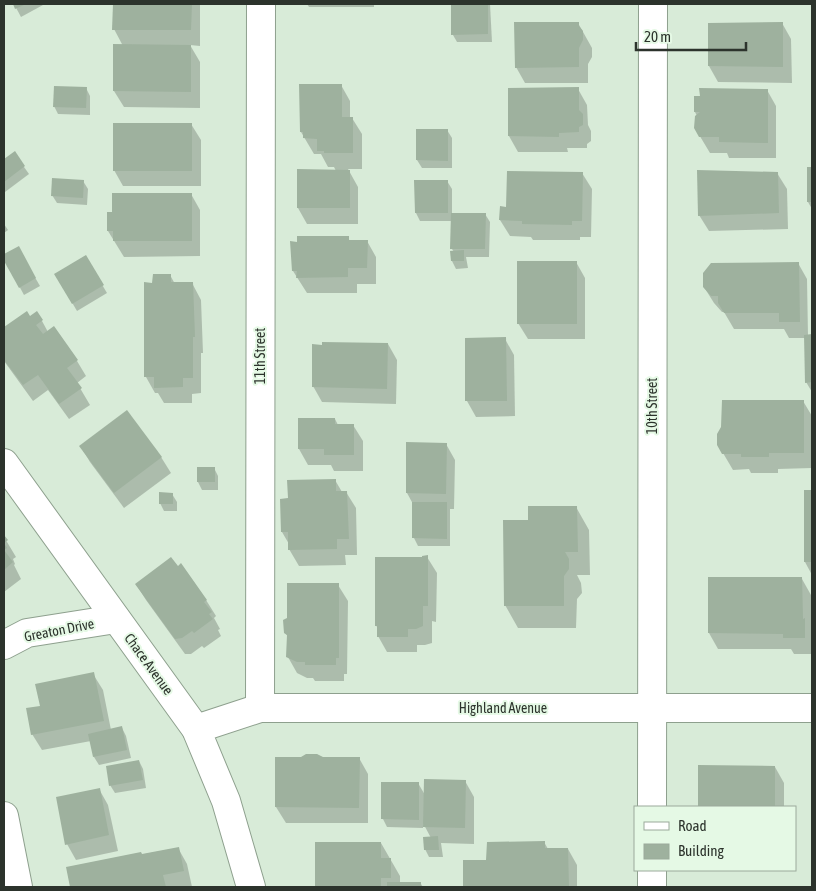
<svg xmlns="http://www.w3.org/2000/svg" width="816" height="891" font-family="'Asap Condensed',sans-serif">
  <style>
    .shadow { fill: #0003 }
    .building { fill: #9eb19e }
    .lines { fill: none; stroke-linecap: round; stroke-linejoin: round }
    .minor-casing { stroke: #8ea08e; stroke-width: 30 }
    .minor { stroke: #fff; stroke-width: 28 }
    .labels { text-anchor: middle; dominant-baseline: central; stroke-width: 4; stroke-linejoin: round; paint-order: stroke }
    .street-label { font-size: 14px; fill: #2c332c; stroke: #e5f9e5 }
  </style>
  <rect width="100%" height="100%" fill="#d8ebd8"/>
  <g class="shadow">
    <polygon points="14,4 43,4 43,5 21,17"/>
    <polygon points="114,4 200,4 200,46 190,45 200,62 200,108 124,107 114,91 123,46 114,29"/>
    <polygon points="307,4 374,4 374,7 309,7"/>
    <polygon points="452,4 490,4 492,42 457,42 453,35"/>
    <polygon points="578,23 592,48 592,57 588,64 588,83 525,83 516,67"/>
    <polygon points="782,23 791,39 792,83 718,82 709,66"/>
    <polygon points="341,85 350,101 350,118 352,118 362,134 362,169 348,169 358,187 358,224 307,224 298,208 298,171 336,171 334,167 328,167 321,154 314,154 301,132"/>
    <polygon points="86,88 90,96 90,115 58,114 54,106"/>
    <polygon points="510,89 578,89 587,105 588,125 591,131 591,141 587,144 587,148 567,148 568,152 518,152 509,136"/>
    <polygon points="767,90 776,106 776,158 729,158 727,153 710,153 695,128 697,116 695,112"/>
    <polygon points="191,124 201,140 201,186 123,186 114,170"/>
    <polygon points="417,130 447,130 452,138 452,168 422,168 417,160"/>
    <polygon points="14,153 29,174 5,192 4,190 4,161"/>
    <polygon points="808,168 812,168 812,209 808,202"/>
    <polygon points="582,173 592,189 591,237 580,237 580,240 533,240 531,237 510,236 500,220 508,208"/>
    <polygon points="777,173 787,189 788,229 709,231 699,215"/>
    <polygon points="83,181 88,189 87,205 57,203 52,195"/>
    <polygon points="447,181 452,189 452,214 485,214 490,222 489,257 466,257 468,268 456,269 452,261 454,252 452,249 452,221 420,221 416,213 415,182"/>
    <polygon points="191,194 200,210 200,256 124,257 108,231"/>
    <polygon points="4,224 8,230 4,233"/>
    <polygon points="348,238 350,241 367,241 376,257 376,284 357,284 357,293 307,293 293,271"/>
    <polygon points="18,248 40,286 24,295 4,258 4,255"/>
    <polygon points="85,256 107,293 77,311 56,275"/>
    <polygon points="576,262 585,278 585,339 528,339 518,323"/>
    <polygon points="798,263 807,279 808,336 812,336 812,392 806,382 805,338 789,338 784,329 734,329 724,312 722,312 714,303 704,287"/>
    <polygon points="170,275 175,284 192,283 201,300 203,353 201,353 201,393 192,394 192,403 164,403 158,393 155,393 146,377 154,284"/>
    <polygon points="26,313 30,317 42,321 48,332 77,361 86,376 77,383 90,405 69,419 48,390 33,401 4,361 4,329"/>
    <polygon points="505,339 514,355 515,416 476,417 467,401"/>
    <polygon points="388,344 397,360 396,404 322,402 313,386 323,346"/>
    <polygon points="803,401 812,416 812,468 778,469 778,473 751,473 749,469 733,470 723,453"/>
    <polygon points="335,419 338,425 353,425 363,441 363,471 334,471 331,465 308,465 299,449"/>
    <polygon points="446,444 455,460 454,509 450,509 450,546 418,546 414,538 413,504 407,493"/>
    <polygon points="81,447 161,457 171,473 124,508 90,462"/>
    <polygon points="214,468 218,476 218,490 202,490 198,482"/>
    <polygon points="335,480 342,492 346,492 356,508 357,555 345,555 346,565 299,566 289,549 289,544 282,532 289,500"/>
    <polygon points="805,491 812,491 812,575 805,562"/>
    <polygon points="172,494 177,502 177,511 164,511 160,503"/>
    <polygon points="576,507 589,530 590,575 577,575 581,583 582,593 577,599 576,628 518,628 505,605 530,521"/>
    <polygon points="4,537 16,557 13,559 15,564 14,565 21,579 4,592"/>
    <polygon points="427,557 437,573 436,622 432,621 432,643 425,645 417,645 417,652 387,652 378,636 378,629 376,625 423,558"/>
    <polygon points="802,579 811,595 812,654 794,654 791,649 718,649 709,633"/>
    <polygon points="136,584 206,600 216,616 214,618 220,629 218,630 221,636 204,648 202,646 191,654 185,654 146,600"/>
    <polygon points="338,585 348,601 347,674 344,674 344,681 315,681 313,678 307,678 297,673 288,657 288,637 285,632"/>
    <polygon points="93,674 103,690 111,730 122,728 126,736 131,758 99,765 94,757 91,741 42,750 32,734 41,707"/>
    <polygon points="323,758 359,758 368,774 368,823 286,823 276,807"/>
    <polygon points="139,761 143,769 146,788 115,793 110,785"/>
    <polygon points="699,766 775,767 784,783 784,807 700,807"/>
    <polygon points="465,781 474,797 474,844 441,843 443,857 429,857 425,849 431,838 423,823 423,828 387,827 383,819 418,783 425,795"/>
    <polygon points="99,789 108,805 118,851 76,860 67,844"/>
    <polygon points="544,842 548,849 568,849 577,865 577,887 465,887 464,861 487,861"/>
    <polygon points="381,843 400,876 400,884 421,884 423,887 316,887 316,844"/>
    <polygon points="178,848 187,864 192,887 72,887 68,868"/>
  </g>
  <g class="building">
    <polygon points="13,4 26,4 15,9"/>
    <polygon points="113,4 192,4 191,30 112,30"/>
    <polygon points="451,4 488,4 488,34 451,35"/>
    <polygon points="514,22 579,22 579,26 583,31 583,40 579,48 579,67 515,68"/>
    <polygon points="783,22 783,67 708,66 708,23"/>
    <polygon points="113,44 191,45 191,92 113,91"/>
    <polygon points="299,84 342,84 342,117 353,117 353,153 324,153 324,151 317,151 317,139 303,138 303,132 300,132"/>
    <polygon points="54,86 87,87 86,108 53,107"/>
    <polygon points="579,87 579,110 583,114 583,125 579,127 579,132 559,133 559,137 508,136 508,88"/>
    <polygon points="699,88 768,89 768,143 719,142 719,137 699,137 694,128 695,116 700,112 694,112 694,96 700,96"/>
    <rect x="113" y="123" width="79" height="48"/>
    <polygon points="416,129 448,129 448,161 416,160"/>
    <polygon points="15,151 25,166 4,182 4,159"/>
    <rect x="807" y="167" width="5" height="35"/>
    <polygon points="297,169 350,170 350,208 297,208"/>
    <polygon points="697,170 778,172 779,213 698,216"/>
    <polygon points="507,171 583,172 582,221 572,221 572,225 522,224 522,221 499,220 500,206 506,207"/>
    <polygon points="52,178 84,180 83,198 51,196"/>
    <polygon points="414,180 448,180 448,213 415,213"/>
    <polygon points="112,193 192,193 192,241 113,241 113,231 107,231 107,212 112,212"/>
    <polygon points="451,213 486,213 485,249 450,249"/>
    <polygon points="297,236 349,236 349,240 368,240 367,268 348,268 348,277 296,278 297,271 292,271 290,241 297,242"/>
    <polygon points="19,246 36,278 19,288 4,261 4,254"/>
    <polygon points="464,250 464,261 451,261 450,251"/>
    <polygon points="86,255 104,285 72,304 54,274"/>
    <rect x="517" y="261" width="60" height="63"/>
    <polygon points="799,262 800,322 779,322 779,313 724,313 718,303 718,296 711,296 703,287 703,273 711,263"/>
    <polygon points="153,274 171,274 171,282 193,282 195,337 193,337 193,378 183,378 183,387 154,388 154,377 144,377 144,282 152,283"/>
    <polygon points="27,311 30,316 37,311 43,320 36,325 43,334 54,326 78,360 67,368 82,388 59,404 38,375 23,385 4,360 4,327"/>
    <polygon points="812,334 812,382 805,383 804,335"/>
    <polygon points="506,337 507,401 465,401 465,338"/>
    <polygon points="322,342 388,343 387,389 312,387 312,344 322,345"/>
    <polygon points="722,400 804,400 804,453 769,453 769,457 741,457 741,454 722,454 717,445 717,434 721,427"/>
    <polygon points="127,410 162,457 114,493 79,446"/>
    <polygon points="298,418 335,418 335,424 354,424 354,455 324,455 324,449 298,449"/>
    <polygon points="406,442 447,443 446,494 406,493"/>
    <rect x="197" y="467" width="18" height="15"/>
    <polygon points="336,479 336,491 347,491 349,539 337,539 337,549 288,550 288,532 281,532 280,499 288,498 287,480"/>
    <rect x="804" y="490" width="8" height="72"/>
    <polygon points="159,492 173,493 173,504 159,504"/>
    <polygon points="412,502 447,502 447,539 412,538"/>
    <polygon points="528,506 577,506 578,552 565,552 569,559 569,569 564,576 564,606 504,606 503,520 528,520"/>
    <polygon points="4,535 8,540 4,543 7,548 4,550"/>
    <polygon points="4,550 13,562 4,570"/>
    <polygon points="428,555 428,606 423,606 423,626 416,629 408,629 408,637 377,637 377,626 375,626 375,557 422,557 422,556"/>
    <polygon points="171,557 178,566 181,563 207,600 204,602 212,612 209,614 213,619 194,633 192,631 182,638 175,639 135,584"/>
    <polygon points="708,577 802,577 803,619 805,618 805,638 783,638 783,634 708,633"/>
    <polygon points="287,583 339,583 339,658 336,658 336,665 305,665 305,662 297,662 286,657 287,635 284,633 283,620 287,618"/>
    <polygon points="94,672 104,721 31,735 26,708 40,706 35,684"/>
    <polygon points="122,726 127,750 93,757 88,734"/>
    <polygon points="306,754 317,754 323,757 360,757 359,808 275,807 275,757 301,757"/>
    <polygon points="139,760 143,780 109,786 106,766"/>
    <polygon points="698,765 775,766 775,807 698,807"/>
    <polygon points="424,779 466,780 465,828 423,827"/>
    <polygon points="381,782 419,782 419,820 381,819"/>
    <polygon points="100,788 109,835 65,845 56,797"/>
    <polygon points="438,836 439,850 424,850 423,837"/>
    <polygon points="545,841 545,848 568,848 569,887 463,887 463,860 486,860 487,842"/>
    <polygon points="315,842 381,842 381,858 391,858 391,878 381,878 381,887 315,887"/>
    <polygon points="179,847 184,871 163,875 166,887 70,887 66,867 141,852 142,854"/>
    <rect x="387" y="882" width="34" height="5"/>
  </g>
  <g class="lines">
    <defs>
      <g id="minor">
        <polyline points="4,463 196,729 226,801 251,887"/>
        <polyline points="4,645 27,633 116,619"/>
        <polyline points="260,708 261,4"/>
        <polyline points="196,729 260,708 812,708"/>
        <polyline points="652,807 653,4"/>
        <polyline points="4,816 18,887"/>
        <polyline points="652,870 652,887"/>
      </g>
    </defs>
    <use href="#minor" class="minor-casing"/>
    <use href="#minor" class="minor"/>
  </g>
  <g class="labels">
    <g class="street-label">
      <text transform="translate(260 356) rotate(-90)">11th Street</text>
      <text transform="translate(652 406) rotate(-90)">10th Street</text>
      <text transform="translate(59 630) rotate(-11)">Greaton Drive</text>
      <text transform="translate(149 664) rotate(54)">Chace Avenue</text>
      <text x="503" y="708">Highland Avenue</text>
    </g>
  </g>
  <rect width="816" height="891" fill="none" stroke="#2c332c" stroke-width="10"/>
  <rect x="634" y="806" width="162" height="65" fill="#e5f9e5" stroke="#9baa9b"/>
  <rect x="644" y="822" width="25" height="8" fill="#ffffff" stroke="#9baa9b"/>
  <text x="678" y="831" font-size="15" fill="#2c332c">Road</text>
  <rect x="644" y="844" width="25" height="15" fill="#9eb19e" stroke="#9baa9b"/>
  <text x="678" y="856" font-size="15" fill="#2c332c">Building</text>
  <path d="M636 42v8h110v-8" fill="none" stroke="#2c332c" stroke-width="2.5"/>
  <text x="644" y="42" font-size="15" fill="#2c332c" stroke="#e5f9e5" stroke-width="4" paint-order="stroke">20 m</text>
</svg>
